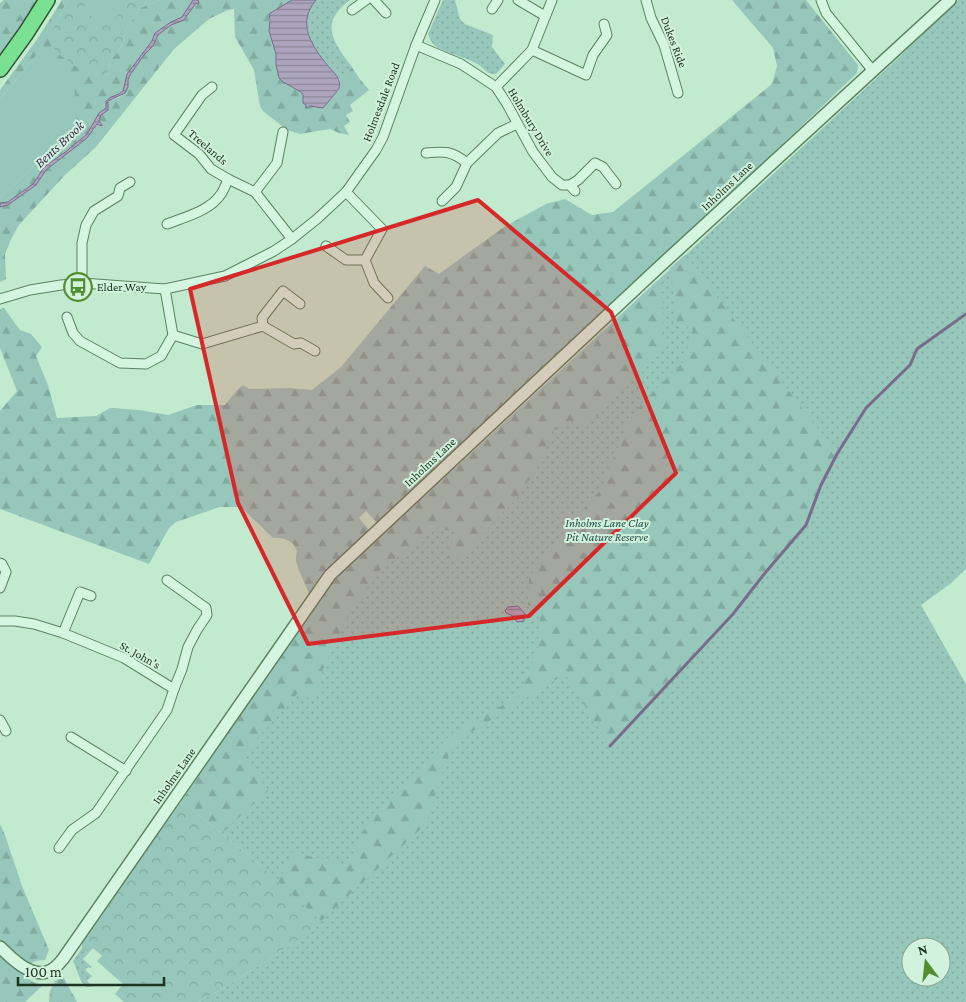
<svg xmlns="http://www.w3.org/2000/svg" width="966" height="1002" font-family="'Crimson Pro',serif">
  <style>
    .grass { fill: url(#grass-dots); fill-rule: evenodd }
    .forest { fill: url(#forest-firs) }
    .park { fill: url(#park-crowns) }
    .garden { fill: #97c7bb }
    .water { fill: url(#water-rules); stroke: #786c8a }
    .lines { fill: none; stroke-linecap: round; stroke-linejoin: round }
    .stream { stroke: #786c8a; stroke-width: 3 }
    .minor-casing { stroke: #5b8261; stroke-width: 11 }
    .tertiary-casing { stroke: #5b8261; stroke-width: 14 }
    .trunk-casing { stroke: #2f5032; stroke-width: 18 }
    .minor { stroke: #d4f6e0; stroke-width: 9 }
    .tertiary { stroke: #d4f6e0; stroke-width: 11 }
    .trunk { stroke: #7ae092; stroke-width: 15 }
    .marked { fill: #d62828; fill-opacity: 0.2; stroke: #d62828; stroke-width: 4; stroke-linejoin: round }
    .labels { text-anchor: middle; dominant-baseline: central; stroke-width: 4; stroke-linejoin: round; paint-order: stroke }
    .street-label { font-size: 12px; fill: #1e3320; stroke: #d1f2dc }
    .poi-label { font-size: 12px; fill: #1e3320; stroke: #d1f2dc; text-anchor: start }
    .park-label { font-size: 12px; font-style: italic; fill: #264e4a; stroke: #d1f2dc }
    .water-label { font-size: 14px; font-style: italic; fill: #432e52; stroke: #d1f2dc }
  </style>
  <defs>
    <pattern id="grass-dots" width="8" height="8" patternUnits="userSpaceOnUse" patternTransform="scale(1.25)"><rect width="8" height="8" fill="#97c7bb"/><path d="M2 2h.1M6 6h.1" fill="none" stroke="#82aba0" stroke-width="1.8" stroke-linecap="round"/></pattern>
    <pattern id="forest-firs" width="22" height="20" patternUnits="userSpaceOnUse" patternTransform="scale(1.25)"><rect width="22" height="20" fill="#97c7bb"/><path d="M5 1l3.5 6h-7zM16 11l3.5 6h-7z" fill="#82aba0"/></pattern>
    <pattern id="park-crowns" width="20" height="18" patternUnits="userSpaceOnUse" patternTransform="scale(1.25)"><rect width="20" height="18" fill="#97c7bb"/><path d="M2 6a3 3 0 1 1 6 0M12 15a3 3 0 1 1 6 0" fill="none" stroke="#82aba0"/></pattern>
    <pattern id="water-rules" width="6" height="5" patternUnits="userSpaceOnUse" patternTransform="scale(1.25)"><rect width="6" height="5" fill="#ada4bd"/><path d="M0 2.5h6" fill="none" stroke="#8c8699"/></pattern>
  </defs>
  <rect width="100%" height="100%" fill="#c2eacf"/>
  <g class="grass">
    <path d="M316,0H350C345,4 339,9 336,14C323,32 342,53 352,67L340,80C321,57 292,30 316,0Z"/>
    <path d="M443,0H455L460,19L465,24L493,35L492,47L505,64L496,74C488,75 485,69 479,65C466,57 450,55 437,47C432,44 430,40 428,34Z"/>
    <path d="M958,0H966V569L950,584L921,605L966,684V1002H198L222,989L292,944L278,883L259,864L182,801L330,584L894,62ZM911,947H941V977H911Z"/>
    <polygon points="82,948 88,954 83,959 92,967 90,968 88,967 85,970 92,976 87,981 93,987 86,987 81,981 73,961"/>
  </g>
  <g class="forest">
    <polygon points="4,0 41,0 0,59 0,3"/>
    <polygon points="62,0 68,0 52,30 107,76 110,61 122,46 126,29 140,8 160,0 193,0 182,17 171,22 155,33 152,41 127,74 123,91 119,94 111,97 106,101 106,108 99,113 87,134 64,153 44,167 34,183 8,202 0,203 0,198 38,162 57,148 40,51 0,99 0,90 38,38"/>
    <polygon points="198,0 292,0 269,14 269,31 276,54 276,65 283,82 301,92 303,95 303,103 306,105 307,108 309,106 323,107 339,90 340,86 340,80 352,67 359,78 369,90 350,105 353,111 346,115 350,122 344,126 349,135 339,133 330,129 300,134 287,130 263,111 260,106 254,70 235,37 234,9 228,10 209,19 174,49 96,147 65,175 19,225 12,237 5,254 6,279 0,282 0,207 8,205 36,185 46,170 63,157 94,129 97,123 102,126 102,125 99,121 101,115 108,110 108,101 120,97 128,87 128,80 130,75 144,55 153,46 158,35 171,25 184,20"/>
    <path d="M732,0H806L858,65L857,73L653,268L378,524L366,511L359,518L370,531L323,572L309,594C305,583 298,571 296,560C295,557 298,553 296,549C293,540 281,537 273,538L241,507H220L176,522L169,528L149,564L0,509V411L17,391L0,348V309L4,308L20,330L31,334L42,347L36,356L48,385L57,418L96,416L110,408L139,410L168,415L197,405H225L237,390L243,385L249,389L290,388L312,390L341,367L425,266L439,274L504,227L546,204L565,199L592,215L613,212L772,84L777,66L773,48Z"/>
    <polygon points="685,255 837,454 821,485 806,525 765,573 733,614 610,746 565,674 452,744 426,824 321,921 278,883 292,852 347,865 360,841 367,822 385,808 451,734 519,696 537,651 541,630 539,608 528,605 529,577 566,535 582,511 603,487 624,431 643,402 683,362 693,330 677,323 674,304 672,278 670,268"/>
    <polygon points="657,281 663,304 664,345 634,374 602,412 584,427 570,421 553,431 537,468 517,498 459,558 447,558 451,546 455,532 438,528 381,569 351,611 323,669 316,700 297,694 243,755 253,766 268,791 222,833 182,801 330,584"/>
    <path d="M0,824L5,835L22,886L49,950L45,960C34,960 29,963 21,972L31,981L42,986L25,1002H0Z"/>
    <polygon points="63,976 77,1002 49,1002 50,991 55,981"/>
  </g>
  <g class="park">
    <polygon points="68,0 160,0 140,8 126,29 122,46 110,61 107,76 98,76 79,69 56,52 49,41 52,30"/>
    <polygon points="182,801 259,864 321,921 292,944 222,989 198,1002 124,1002 115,994 123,984 97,961 102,956 93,948 88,954 82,948 82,939"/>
  </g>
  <g class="garden">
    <polygon points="88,0 126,0 110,27 82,10"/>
    <polygon points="40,51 58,64 74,84 77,124 57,148 38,162 0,198 0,99"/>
  </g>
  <g class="water">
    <polygon points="193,0 198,0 199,3 198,4 196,3 184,20 171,25 158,35 153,46 144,55 130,75 128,80 128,87 125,93 108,101 108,110 101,115 99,121 102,125 102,126 97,124 87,138 46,170 36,185 8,205 0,207 0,203 8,202 34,183 44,167 64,153 87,134 99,113 106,108 106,101 111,97 119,94 123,91 127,74 152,41 155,33 171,22 182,17"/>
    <path d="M292,0H316C296,24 312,46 328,66C334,73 342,79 339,89L323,108L310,106L307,108H306V105L303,103V95L301,92L283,82L279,78L276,65V54L269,31L270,20L269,14Z"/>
    <polygon points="518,606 525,614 524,621 517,622 511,615 506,613 505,610 508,607"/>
  </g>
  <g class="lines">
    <polyline class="stream" points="610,746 733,614 765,573 806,525 821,485 837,454 866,408 910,365 917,349 966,314"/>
    <defs>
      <g id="minor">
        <polyline points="374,0 386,13"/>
        <polyline points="518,0 545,16"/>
        <polyline points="646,0 651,18 664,45 678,93"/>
        <polyline points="821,0 826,13 873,71"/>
        <polyline points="492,9 498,0"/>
        <polyline points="352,10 366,0"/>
        <polyline points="416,45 461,64 496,87 507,104 533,152 552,177 562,185 570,185 575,191"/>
        <polyline points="532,50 586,75 593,55 607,35 604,24"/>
        <polyline points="212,87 202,95 174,135 199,154 211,169 228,179 255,192 277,163 283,132"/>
        <polyline points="496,87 532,50 552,0"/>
        <path d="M426,153C445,151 452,151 467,163"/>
        <polyline points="570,185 578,180 595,163 603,167 616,184"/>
        <polyline points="255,192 292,239"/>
        <polyline points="346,192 382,229 365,260"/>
        <polyline points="442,201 456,187 467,163 498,133 517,124"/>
        <path d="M167,224C185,217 210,211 221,194C224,190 226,184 228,179"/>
        <polyline points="326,246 346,260 365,260"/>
        <polyline points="365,260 374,283 388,298"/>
        <polyline points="82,283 82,243 86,225 94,211 118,196 120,188 130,182"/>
        <polyline points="0,299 30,290 61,285 82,283 165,289 225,276 274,251 292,239 317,219 346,192 376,150 383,137 416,45 435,0"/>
        <polyline points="67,317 73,333 80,341 120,363 146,364 161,356 173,335 165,289"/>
        <polyline points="263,326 262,318 283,291 300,304"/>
        <polyline points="173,335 202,344 263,326 294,344 301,343 315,351"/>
        <polyline points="0,563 2,564 6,572 0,588"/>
        <polyline points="167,580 206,608 207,615 197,630 188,647 182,669 174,689"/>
        <polyline points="0,621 15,621 34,624 63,633 124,658 174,689 167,710 96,813 72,830 59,848"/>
        <polyline points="63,633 80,592 91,596"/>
        <polyline points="0,720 6,731"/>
        <polyline points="71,737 126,771"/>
      </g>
      <path id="tertiary" d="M0,947C11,958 30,977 47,972C54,970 59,964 63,959L330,575L658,268L950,0"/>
      <polyline id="trunk" points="0,69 26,33 47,0"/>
    </defs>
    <use href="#minor" class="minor-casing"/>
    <use href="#tertiary" class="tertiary-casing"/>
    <use href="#trunk" class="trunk-casing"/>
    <use href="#minor" class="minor"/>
    <use href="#tertiary" class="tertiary"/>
    <use href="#trunk" class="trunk"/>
  </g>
  <path class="marked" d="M478,200L611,312L676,473L529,616L308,644L238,503L190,289Z"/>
  <defs>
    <symbol id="bus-ring" viewBox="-11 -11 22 22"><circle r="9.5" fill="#d1f2dc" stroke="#528d2f" stroke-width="1.5"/><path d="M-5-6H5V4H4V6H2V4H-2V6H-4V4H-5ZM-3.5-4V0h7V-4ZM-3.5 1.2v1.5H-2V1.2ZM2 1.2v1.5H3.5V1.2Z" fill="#528d2f"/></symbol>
  </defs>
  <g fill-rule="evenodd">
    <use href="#bus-ring" x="62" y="271" width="32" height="32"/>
  </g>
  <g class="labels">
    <g class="street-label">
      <text transform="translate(674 42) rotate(69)">Dukes Ride</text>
      <text transform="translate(381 102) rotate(-69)">Holmesdale Road</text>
      <text transform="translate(531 122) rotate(59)">Holmbury Drive</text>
      <text transform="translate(208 147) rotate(41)">Treelands</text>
      <text transform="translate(727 186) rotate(-43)">Inholms Lane</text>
      <text transform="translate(430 462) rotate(-43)">Inholms Lane</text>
      <text transform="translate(140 655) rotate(29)">St. John's</text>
      <text transform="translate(174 776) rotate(-55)">Inholms Lane</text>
    </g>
    <g class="poi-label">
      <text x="97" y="287">Elder Way</text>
    </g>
    <g class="park-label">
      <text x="607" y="523">Inholms Lane Clay<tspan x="607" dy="14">Pit Nature Reserve</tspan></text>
    </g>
    <g class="water-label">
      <text transform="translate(59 144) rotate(-43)">Bents Brook</text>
    </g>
  </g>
  <g transform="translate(926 962) rotate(345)"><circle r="24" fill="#d1f2dc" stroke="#89a691"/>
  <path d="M0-4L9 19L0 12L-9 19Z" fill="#528d2f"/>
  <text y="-8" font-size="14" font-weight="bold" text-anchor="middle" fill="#1e3320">N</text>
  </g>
  <path d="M18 977v8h146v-8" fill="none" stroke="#1e3320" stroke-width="2.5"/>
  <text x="25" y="977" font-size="15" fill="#1e3320" stroke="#d1f2dc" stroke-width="4" paint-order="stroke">100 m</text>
</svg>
